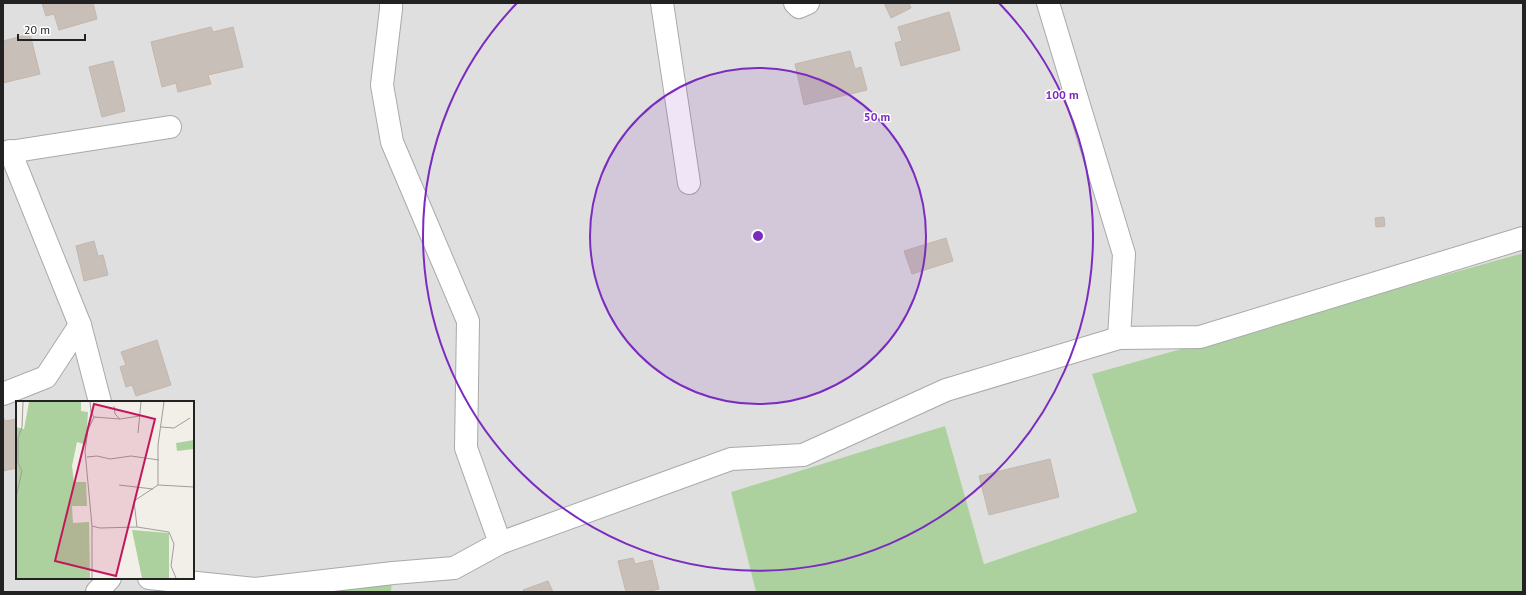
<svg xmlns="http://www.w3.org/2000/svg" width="1526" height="595" font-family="'PT Sans',sans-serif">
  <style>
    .residential { fill: #e0dfdf; fill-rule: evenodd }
    .forest { fill: #add19e }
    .building { fill: #c7bfb8; stroke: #c4b6ab }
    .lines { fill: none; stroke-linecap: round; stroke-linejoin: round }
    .minor-casing { stroke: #a9a9a9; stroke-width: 24 }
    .minor { stroke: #fff; stroke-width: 22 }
    .ring { fill: none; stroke: #7b2cbf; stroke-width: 2 }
    .inset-road { fill: none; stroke: #9f9d99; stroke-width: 1 }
    .view { fill: #c2185b; fill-opacity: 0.15; stroke: #c2185b; stroke-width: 2 }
    .inset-edge { fill: none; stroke: #222; stroke-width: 2 }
    .centre { fill: #7b2cbf; stroke: #fff; stroke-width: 2 }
    .ring-label { font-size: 12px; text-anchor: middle; font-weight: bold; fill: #7b2cbf; stroke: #fff; stroke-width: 3; stroke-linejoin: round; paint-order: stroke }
  </style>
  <rect width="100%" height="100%" fill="#f2efe9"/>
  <path class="residential" d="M3,3H1523V253L1093,374L1137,512L984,564L945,427L731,492L756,592H391L392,573L293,592H3ZM17,402H193V578H17Z"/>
  <g class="forest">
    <polygon points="1523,253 1523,592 756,592 731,492 945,426 984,564 1137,512 1092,374"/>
    <polygon points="393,573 391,592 293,592"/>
  </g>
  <g class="building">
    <polygon points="42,3 93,3 97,19 59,30 54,14 46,16"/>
    <polygon points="884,3 909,3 911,8 891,18"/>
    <polygon points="949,12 960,50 901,66 895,43 902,41 898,27"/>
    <polygon points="211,27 213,32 233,27 243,67 208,75 211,84 178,92 176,83 162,87 151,42"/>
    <polygon points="30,34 40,74 3,83 3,41"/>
    <polygon points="850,51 855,69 861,67 867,90 804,105 795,64"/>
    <polygon points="113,61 125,111 102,117 89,67"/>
    <polygon points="1384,217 1385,226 1376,227 1375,218"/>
    <polygon points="946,238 953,261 912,274 904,251"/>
    <polygon points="94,241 98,256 103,255 108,275 84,281 76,246"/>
    <polygon points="157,340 171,385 136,396 132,385 126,387 120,367 126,365 121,352"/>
    <polygon points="3,417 5,421 17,419 17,468 3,471"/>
    <polygon points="1050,459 1059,497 989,515 979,476"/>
    <polygon points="633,558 635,564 652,560 659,589 646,592 626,592 618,561"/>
    <polygon points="548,581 553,592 524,592 523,590"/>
  </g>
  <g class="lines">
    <defs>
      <g id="minor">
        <polyline points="391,3 391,9 382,85 392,142 468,321 466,448 500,543"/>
        <polyline points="662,3 689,183"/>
        <polyline points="795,3 799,7 808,3"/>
        <polyline points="1048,3 1124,254 1119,338 1200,337 1523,238"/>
        <polyline points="10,151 80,325 100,402"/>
        <polyline points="3,153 170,127"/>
        <polyline points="3,394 46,377 80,325"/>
        <polyline points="149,578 255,589 393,573 454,568 500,543 731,459 803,455 946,390 1119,338"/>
        <polyline points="97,592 110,578"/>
      </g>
    </defs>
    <use href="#minor" class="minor-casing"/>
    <use href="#minor" class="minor"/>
  </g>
  <circle cx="758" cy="236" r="168" fill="#7b2cbf" fill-opacity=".12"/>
  <g class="ring">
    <circle cx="758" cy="236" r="168"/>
    <path d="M999 3A335 335 0 1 1 517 3"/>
  </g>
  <g transform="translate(16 401)">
    <rect width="178" height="178" fill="#f2efe9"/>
    <path d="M13,1H65V10L72,11L70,44L61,41L56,65L58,81H70L71,105H56L57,122L73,121L74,177H0V26L8,28ZM178,39V48L161,50L160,42ZM116,129L153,132V177H126Z" fill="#add19e"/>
    <path class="inset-road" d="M74,1L75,11L78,16L72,29L69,50L76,125M98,5L99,13L104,18M78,16L104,18L124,15M145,26L158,27L174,17M122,32L125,1M71,56L81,55L94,58L115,55L143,59M103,84L137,88M142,84V44L148,1M0,96L6,70L2,62V37L6,26L7,1M121,126L153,131L158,143L155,165L160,177M76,177V125L84,127L121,126L118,100L142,84L178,86"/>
    <path class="view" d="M78,3L139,18L100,175L39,160Z"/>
    <rect width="178" height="178" class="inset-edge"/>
  </g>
  <circle cx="758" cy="236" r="6" class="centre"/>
  <g class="ring-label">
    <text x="1062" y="99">100 m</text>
    <text x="877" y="121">50 m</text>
  </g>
  <rect width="1526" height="595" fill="none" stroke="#222222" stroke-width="8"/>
  <path d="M18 34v6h67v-6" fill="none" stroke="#222222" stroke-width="2"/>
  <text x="24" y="34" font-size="12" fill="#222222" stroke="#ffffff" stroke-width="3" paint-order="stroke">20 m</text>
</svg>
